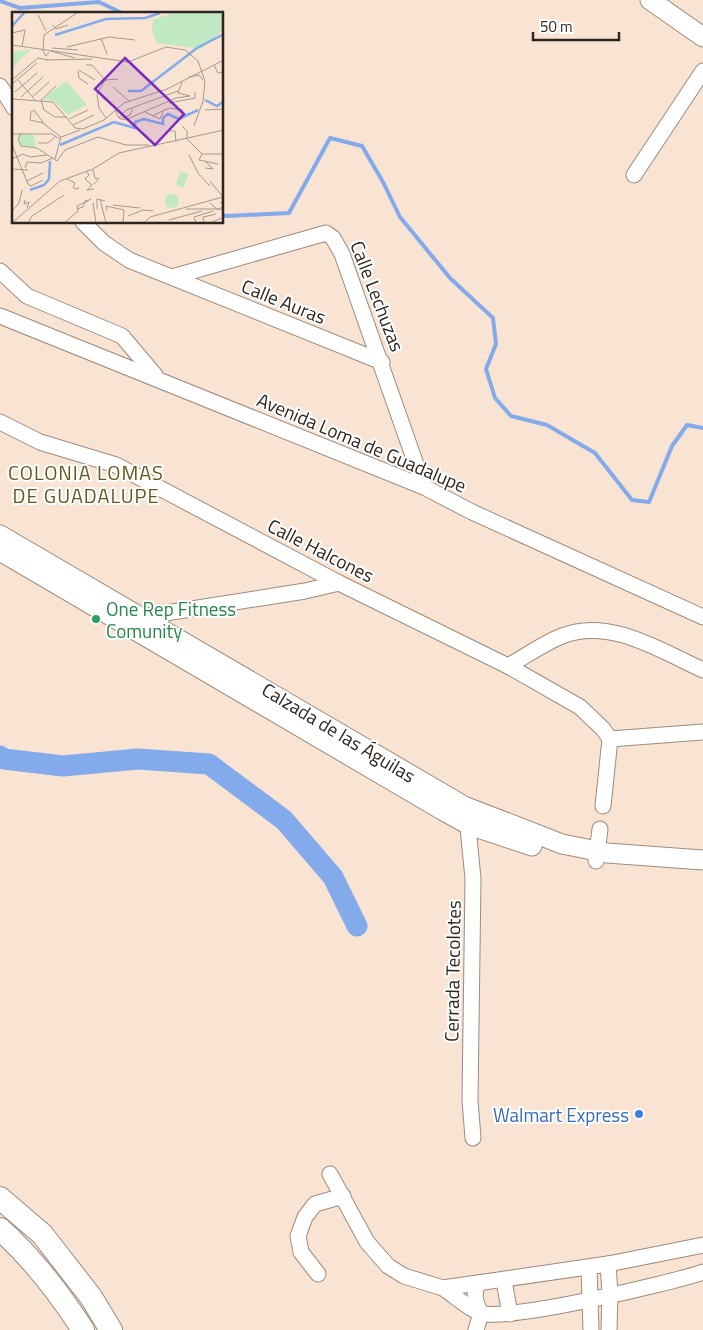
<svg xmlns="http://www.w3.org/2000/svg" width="703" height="1330" font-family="'Titillium Web',sans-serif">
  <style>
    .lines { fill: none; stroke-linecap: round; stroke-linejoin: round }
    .stream { stroke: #83aaeb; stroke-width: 4 }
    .river { stroke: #83aaeb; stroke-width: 21 }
    .minor-casing { stroke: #9e8b7c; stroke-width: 17 }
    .major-casing { stroke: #9e8b7c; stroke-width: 21 }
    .highway-casing { stroke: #9e8b7c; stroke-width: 24 }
    .minor { stroke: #fff; stroke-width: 15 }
    .major { stroke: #fff; stroke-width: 19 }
    .highway { stroke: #fff; stroke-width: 22 }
    .leisure-dot { fill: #2e9e5b; stroke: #fff; stroke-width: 2 }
    .shop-dot { fill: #3f7fe0; stroke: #fff; stroke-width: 2 }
    .labels { text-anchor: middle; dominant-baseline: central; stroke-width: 4; stroke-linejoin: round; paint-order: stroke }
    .street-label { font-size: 19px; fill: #2d251f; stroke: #fff }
    .leisure-label { font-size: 19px; fill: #27864d; stroke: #fff; text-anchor: start }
    .shop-label { font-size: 19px; fill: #366cbe; stroke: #fff; text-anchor: end }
    .neighbourhood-label { font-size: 20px; letter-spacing: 1px; fill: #60581c; stroke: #fff }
    .inset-river { fill: none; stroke: #83aaeb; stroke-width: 2.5 }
    .inset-road { fill: none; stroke: #a7988b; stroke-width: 1 }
    .view { fill: #7b2cbf; fill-opacity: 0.15; stroke: #7b2cbf; stroke-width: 2.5 }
    .inset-edge { fill: none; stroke: #2d251f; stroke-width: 2.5 }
  </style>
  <rect width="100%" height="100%" fill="#f9e4d3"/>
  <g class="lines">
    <g class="stream">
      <polyline points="0,1 20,8 99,2 124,14"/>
      <polyline points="222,215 227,216 289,213 330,138 362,146 383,182 400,217 450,278 493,318 496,344 486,369 495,398 511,416 547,425 595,453 632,500 649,502 672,446 687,425 703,428"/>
    </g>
    <polyline class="river" points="0,756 4,759 63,766 138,759 209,764 284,820 333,877 357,926"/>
    <defs>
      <g id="minor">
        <polyline points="0,86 14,108"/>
        <polyline points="634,175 703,71"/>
        <polyline points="83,222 104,243 129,260 382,362"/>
        <polyline points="0,271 27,296 122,336 155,375"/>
        <polyline points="172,277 326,233 333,238 342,254 424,487"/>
        <polyline points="0,316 424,487 472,512 703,617"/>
        <polyline points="0,422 40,442 116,465 339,583 508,666 580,707 603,729 610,739 603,806"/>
        <polyline points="134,618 305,591 339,583"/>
        <path d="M508,666C526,656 544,643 562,636C610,617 661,651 703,670"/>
        <polyline points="610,739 703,732"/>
        <polyline points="467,817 473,879 470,1100 473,1138"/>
        <polyline points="596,861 600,829"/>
        <polyline points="330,1174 367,1242 388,1266 404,1276 443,1288 608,1264 703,1245"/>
        <polyline points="608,1264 610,1294 609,1330"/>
        <polyline points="589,1267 591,1330"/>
        <polyline points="318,1274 301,1252 298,1236 305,1217 315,1204 343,1196"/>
        <polyline points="504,1281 510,1314"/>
        <path d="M443,1288C454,1295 468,1309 481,1313C505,1322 672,1283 703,1272"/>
        <path d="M476,1330L481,1313C475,1302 473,1295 478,1283"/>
      </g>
      <g id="major">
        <polyline points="650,0 703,37"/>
        <polyline points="0,535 464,806 562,844 607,853 703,860"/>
        <polyline points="0,551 442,810 469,825 532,846"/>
      </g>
      <g id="highway">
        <polyline points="0,1198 42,1234 91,1297 111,1330"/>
        <path d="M0,1229C32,1258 60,1294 83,1330"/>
      </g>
    </defs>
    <use href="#minor" class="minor-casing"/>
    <use href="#major" class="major-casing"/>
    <use href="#highway" class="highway-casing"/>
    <use href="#minor" class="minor"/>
    <use href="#major" class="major"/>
    <use href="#highway" class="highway"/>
  </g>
  <circle class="leisure-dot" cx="96" cy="619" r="5"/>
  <circle class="shop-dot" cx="639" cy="1114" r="5"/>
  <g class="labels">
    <g class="street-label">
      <text transform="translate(378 296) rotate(69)">Calle Lechuzas</text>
      <text transform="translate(284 301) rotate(22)">Calle Auras</text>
      <text transform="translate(362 442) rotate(23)">Avenida Loma de Guadalupe</text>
      <text transform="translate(321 550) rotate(27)">Calle Halcones</text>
      <text transform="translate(339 732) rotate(31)">Calzada de las Águilas</text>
      <text transform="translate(452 971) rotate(-89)">Cerrada Tecolotes</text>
    </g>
    <g class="leisure-label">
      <text x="106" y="608">One Rep Fitness<tspan x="106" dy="22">Comunity</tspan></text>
    </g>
    <g class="shop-label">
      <text x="629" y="1114">Walmart Express</text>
    </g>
    <g class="neighbourhood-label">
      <text x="86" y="472">COLONIA LOMAS<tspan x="86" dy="23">DE GUADALUPE</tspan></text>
    </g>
  </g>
  <g transform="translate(12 12)">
    <rect width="211" height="211" fill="#f9e4d3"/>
    <path d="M160,1H211V18L189,37L145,31L140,20L141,8ZM12,37L18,38L0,56V44L5,38L14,40ZM54,69L75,93L56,103L42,89L30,87ZM9,122L22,123L24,135L9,134L6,127ZM168,159L177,162L171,176L164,173ZM153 189a7 7 0 1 1 14 0a7 7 0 1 1-14 0Z" fill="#c0e8c2"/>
    <path class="inset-river" d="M0,14L12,1M43,23L94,7L133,6L148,1M116,79H129L185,36L212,22M193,88L205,94L212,89M48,133L102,110L123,116V110L132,107L151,112V106L156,102L167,107L186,98M18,178L32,173L37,167L38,149"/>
    <path class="inset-road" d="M26,3L34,19M41,13L44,17L56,13M0,21L13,18L10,35M89,26L95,42M0,33L116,50L154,35L173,38L186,49L193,69L191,89L182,114M55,35L97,25L123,28M40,36L66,38M39,39L63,46M37,40L34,44L31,39L32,23L65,1M34,48L80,47M74,53H80L94,69M202,53L206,61L212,60M67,58L83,68M66,59L67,66L76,72M177,65L187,63L191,68M0,68L26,46L37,48M6,68L23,88M0,72L25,51M44,74L29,88L32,98L43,105H55M101,75L117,89M3,80L25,61M9,85L31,65M20,85L37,70M0,87L41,90L63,116L71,117L92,108L112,91L155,77L212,48M157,91L183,86V80M103,98L107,106L113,108L164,86L178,84L166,81L170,70M193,98L212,97M19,100L22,98L33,113L49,125M19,100L18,108L31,111M133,100L148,107L152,98M140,104L157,96L171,98M94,106L87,96L85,82L93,68L106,67M107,106L114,98L166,79M57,107L76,98M108,107L118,103L121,97M61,113L82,103M170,114L175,119V127M158,119H163L164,130M9,121L6,127L9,134L25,136L45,149L53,138L86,125L114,133H137M0,122H40L48,127M175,127L190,142H212M26,131H36L44,124M0,133L16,172L19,174L31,168M190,142L187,148L206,152M177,143L186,161L198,174M0,147L11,142L18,145L35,143M43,147L49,125L68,118M13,156L15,150L29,151L41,146M193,156L201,157L194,150M0,157L16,158M81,158L83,166L87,167L82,172M75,160L77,163L73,167L80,173L75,178L82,177M55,167L63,171L61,175L63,177L67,176M15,169L31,161M198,169L211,185M88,187L94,211M13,188L12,192L17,190L15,196M81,191L84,211M198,191L206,198L211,194L209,189M101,193L128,196M65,197L71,195L74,188L76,190M85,197V187L93,189M174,197H212M0,199L7,191L10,178M95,199L94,194L112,198L111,211M116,204L131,198L141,199M157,208L190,199M0,211L48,169L81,157L107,141L212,118M16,211L20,204L52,183M52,211L66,199L65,194L79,187M132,211L138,205L211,185M184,211L182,205L201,199M192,211L191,205L204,202M198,211L212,205"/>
    <path class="view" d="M113,46L172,102L143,133L83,77Z"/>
    <rect width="211" height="211" class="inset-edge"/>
  </g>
  <path d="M533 32v8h86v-8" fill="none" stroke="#2d251f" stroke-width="2.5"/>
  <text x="540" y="32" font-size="15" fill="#2d251f" stroke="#ffffff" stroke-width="4" paint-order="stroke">50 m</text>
</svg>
